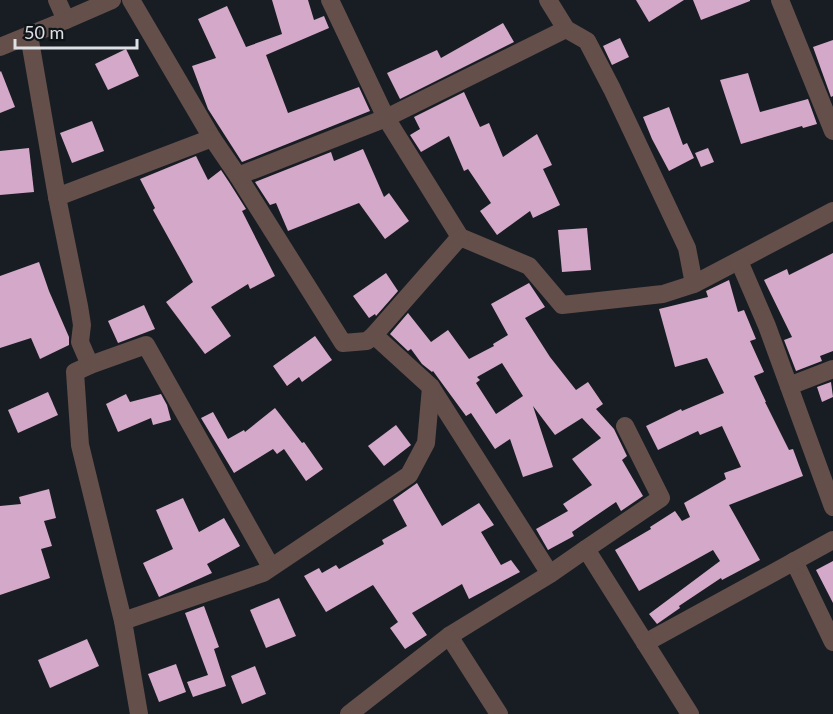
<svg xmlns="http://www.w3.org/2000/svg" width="833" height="714" font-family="Lato,sans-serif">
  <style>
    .building { fill: #d4a8c8; fill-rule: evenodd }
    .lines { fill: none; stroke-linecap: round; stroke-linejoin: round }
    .minor { stroke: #644f4b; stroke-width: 18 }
  </style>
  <rect width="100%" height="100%" fill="#181d23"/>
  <g class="building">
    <polygon points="272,0 308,0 314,20 324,16 329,28 266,55 288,113 359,87 370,111 242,162 208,109 192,66 216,58 198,19 227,6 246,47 282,34"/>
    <polygon points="636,0 684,0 649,22"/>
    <polygon points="693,0 750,0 750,1 701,20"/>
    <polygon points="503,23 514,42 400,99 387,73 437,50 441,58"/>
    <polygon points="620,38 629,57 612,65 603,46"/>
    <polygon points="833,40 833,96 831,97 813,47"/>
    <polygon points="126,49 139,76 108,90 95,64"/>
    <polygon points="1,71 15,107 0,113 0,72"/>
    <polygon points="748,73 760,112 808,99 817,124 803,128 802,126 741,144 720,80"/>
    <polygon points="464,92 480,127 489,123 503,157 537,134 552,165 543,169 560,205 533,218 530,211 497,235 480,211 491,203 468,169 464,171 449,136 421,152 410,135 420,129 414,117"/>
    <polygon points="669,107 683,145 687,143 694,158 669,171 652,139 643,117"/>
    <polygon points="92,121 104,151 72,163 60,133"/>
    <polygon points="29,148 34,192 0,195 0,151"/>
    <polygon points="708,148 714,162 701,167 695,153"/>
    <polygon points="363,149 384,197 389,193 409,221 385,239 359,203 288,231 276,203 270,205 255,182 331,152 334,161"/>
    <polygon points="196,156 208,180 221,170 229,182 246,209 242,211 275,276 250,289 248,284 211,307 231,336 205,354 166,302 193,282 153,210 155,208 140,179"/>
    <polygon points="587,228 591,270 562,272 558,230"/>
    <polygon points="833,253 833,351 820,356 822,361 796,371 784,340 792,337 764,280 787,269 789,275"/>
    <polygon points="39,262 49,291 69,337 69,345 40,359 31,338 0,348 0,276"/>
    <polygon points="386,273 398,291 376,316 375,314 369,318 353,296"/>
    <polygon points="729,280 738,312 744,310 756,339 750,341 764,372 754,376 766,402 765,402 789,450 793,449 803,476 729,505 760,560 722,580 721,578 679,606 680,608 657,624 649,614 720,561 713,550 639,591 615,550 651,529 650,527 675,511 682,521 690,517 684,503 726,479 724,473 741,467 722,426 700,435 698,431 658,450 646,426 681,409 682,411 724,393 707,358 675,367 659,309 708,297 706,291"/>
    <path d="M529,283L545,307L525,318L550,357L576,390L588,382L603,404L596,409L614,429L627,456L622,460L643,496L621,511L616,502L572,532L574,536L548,550L536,529L568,511L563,504L592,485L572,459L601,438L582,418L555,435L533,406L553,467L523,477L510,439L495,449L471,413L466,416L433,371L432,372L422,364L411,349L408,351L390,334L408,313L431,342L448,330L469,359L494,346L493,344L508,335L491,304ZM502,363L523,396L496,414L476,383L480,380L477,377Z"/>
    <polygon points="144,305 155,329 118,343 108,321"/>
    <polygon points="315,336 332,360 302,382 299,377 287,386 273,366"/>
    <polygon points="831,382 833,397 822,402 817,387"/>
    <polygon points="48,392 58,415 18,433 8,410"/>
    <polygon points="126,394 130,402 161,394 167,405 171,420 153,425 151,418 118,432 106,404"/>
    <polygon points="275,408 302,443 304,442 323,469 306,481 284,449 277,454 273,449 234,473 201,418 213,412 228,439 244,430 245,432"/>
    <polygon points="396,425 411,445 384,466 368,446"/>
    <polygon points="417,483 442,526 479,503 494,525 481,532 501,565 511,560 520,572 469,599 462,584 412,613 427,635 405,649 390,628 398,622 373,585 326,612 304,576 319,568 322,573 336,565 339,569 384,544 382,540 407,526 393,500"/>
    <polygon points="49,489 56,518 44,521 52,546 41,549 50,578 0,595 0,506 21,504 19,497"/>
    <polygon points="183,498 199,532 224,518 240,546 207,564 212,573 159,597 143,563 173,549 156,510"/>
    <polygon points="833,561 833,603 816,570"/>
    <polygon points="279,598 296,636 266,648 250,610"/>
    <polygon points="204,606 219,647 214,649 226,686 193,697 187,682 208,675 185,613"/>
    <polygon points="87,639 99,666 50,688 38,660"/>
    <polygon points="176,664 186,692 159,702 148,674"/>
    <polygon points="255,666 266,694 242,704 231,676"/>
  </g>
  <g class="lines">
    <g class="minor">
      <polyline points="131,0 212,138"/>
      <polyline points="330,0 386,118 460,237 529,266 562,305 663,294 694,284 833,211"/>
      <polyline points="548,0 566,29 587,41 612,89 687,248 694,284"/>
      <polyline points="780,0 833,131"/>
      <polyline points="66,20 112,0"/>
      <polyline points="29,35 57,197 79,306 82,325 80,342 90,365 75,372 80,445 123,621 139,714"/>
      <polyline points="0,47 66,20 57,0"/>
      <polyline points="238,176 343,343 367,341 374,335"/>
      <polyline points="57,197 212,138 238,176 386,118 566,29"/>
      <polyline points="460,237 374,335 431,387 550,574"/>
      <polyline points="739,261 767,326 833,507"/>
      <polyline points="90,365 146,345 271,567"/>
      <polyline points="789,386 833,369"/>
      <polyline points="586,549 661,498 625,426"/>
      <polyline points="794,561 833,642"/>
      <polyline points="123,621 263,573 409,475 426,443 431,387"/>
      <polyline points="449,636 499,714"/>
      <polyline points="645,643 833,540"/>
      <polyline points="349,714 449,636 550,574 586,549 690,714"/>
    </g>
  </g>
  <path d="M15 39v9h122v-9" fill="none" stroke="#dde0e4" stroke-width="3"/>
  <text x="24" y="39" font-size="18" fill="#dde0e4" stroke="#0f1419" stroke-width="4.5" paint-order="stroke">50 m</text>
</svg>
